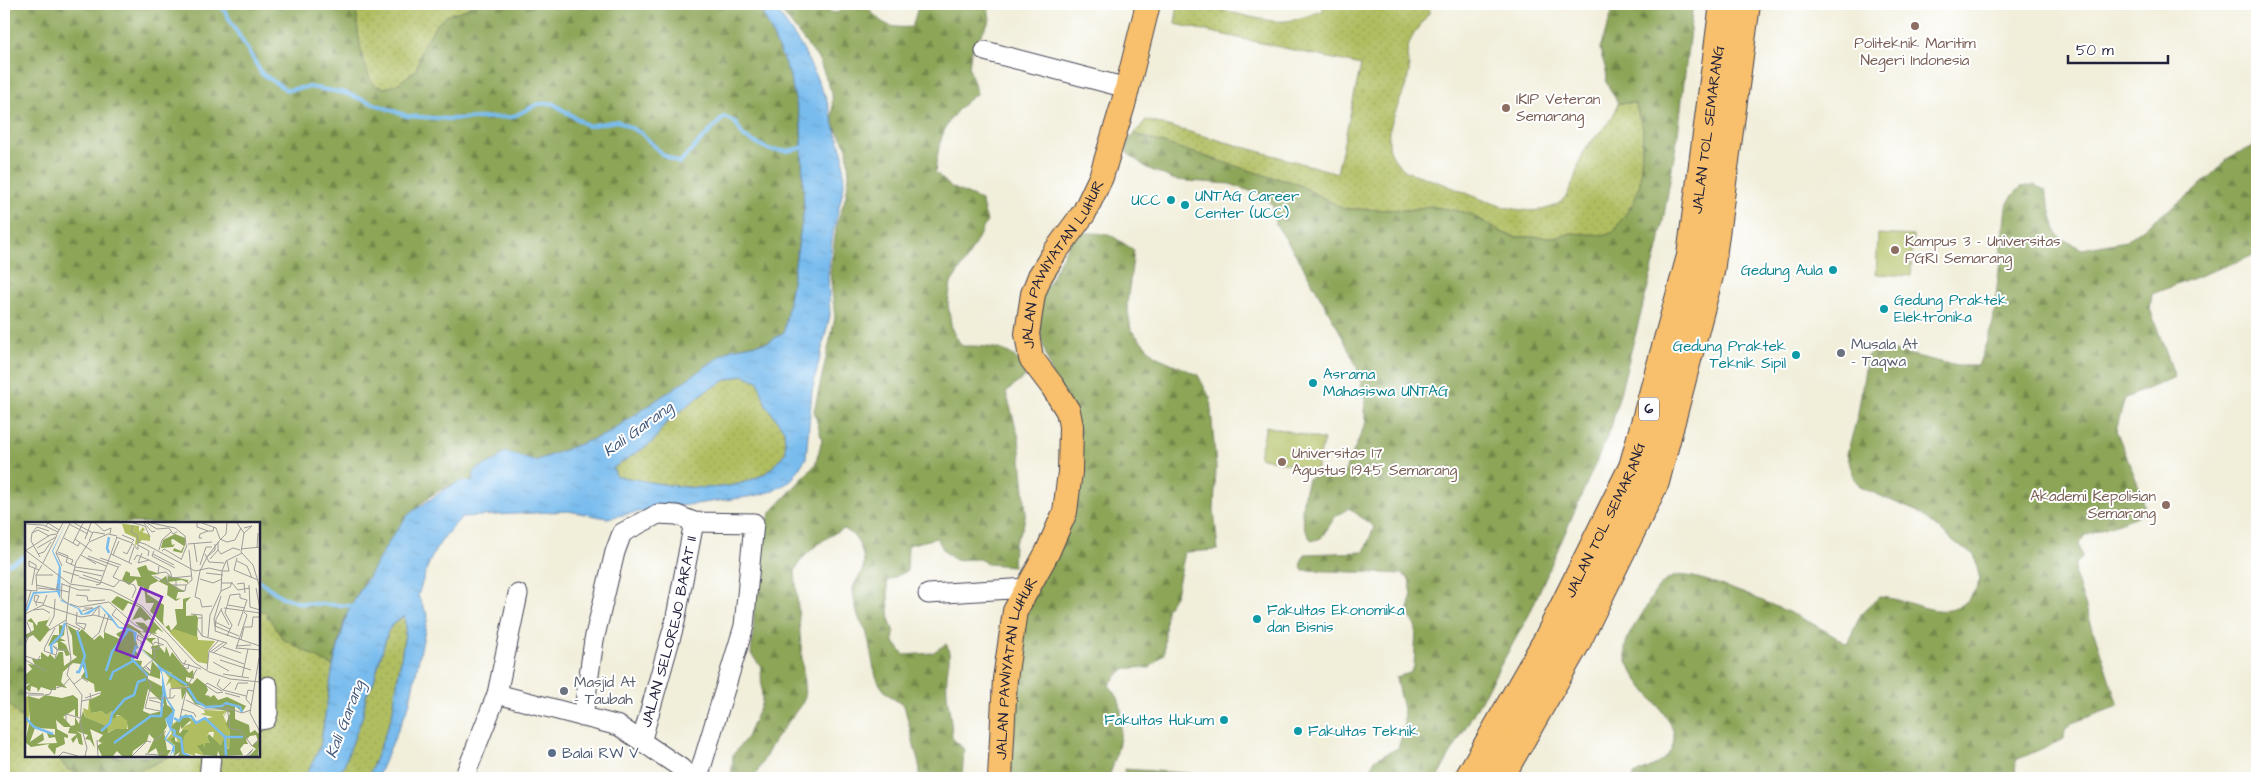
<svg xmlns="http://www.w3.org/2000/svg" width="2261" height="782" font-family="'Architects Daughter',sans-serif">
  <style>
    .grass { fill: url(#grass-dots); stroke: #69704e }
    .forest { fill: url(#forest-firs); stroke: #576449 }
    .garden { fill: #b0be61; stroke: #69704e }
    .water { fill: url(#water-ripples); stroke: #4d6f94; fill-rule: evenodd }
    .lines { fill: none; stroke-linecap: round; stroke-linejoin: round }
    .stream { stroke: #78bcee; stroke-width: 4 }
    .minor-casing { stroke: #414153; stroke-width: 21 }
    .major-casing { stroke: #414153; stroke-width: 26 }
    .highway-casing { stroke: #414153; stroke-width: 30 }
    .minor { stroke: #fff; stroke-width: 19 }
    .major { stroke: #f8bf6c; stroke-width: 24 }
    .highway { stroke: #f8bf6c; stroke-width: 28 }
    .education-dot { fill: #8d6e63; stroke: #fff; stroke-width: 2 }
    .culture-dot { fill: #0f9aa8; stroke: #fff; stroke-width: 2 }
    .worship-dot { fill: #6b7280; stroke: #fff; stroke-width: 2 }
    .service-dot { fill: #5c6f8a; stroke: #fff; stroke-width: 2 }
    .labels { text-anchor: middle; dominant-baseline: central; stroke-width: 4; stroke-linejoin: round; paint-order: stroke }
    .shield { fill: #fff; stroke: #646476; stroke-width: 1 }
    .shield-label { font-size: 14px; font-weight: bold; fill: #22223b }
    .education-label { font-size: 15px; fill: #785e54; stroke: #fff; text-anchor: start }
    .street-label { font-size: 15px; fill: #22223b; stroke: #fff }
    .culture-label { font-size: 15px; fill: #0d838f; stroke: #fff; text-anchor: start }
    .worship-label { font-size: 15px; fill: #5b616d; stroke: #fff; text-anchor: start }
    .service-label { font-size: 15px; fill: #4e5e75; stroke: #fff; text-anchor: start }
    .water-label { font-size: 16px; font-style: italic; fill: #40587a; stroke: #fff }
    .inset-river { fill: none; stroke: #78bcee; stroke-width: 2.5 }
    .inset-road { fill: none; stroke: #9e9c9a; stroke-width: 1 }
    .view { fill: #7b2cbf; fill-opacity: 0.15; stroke: #7b2cbf; stroke-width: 2.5 }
    .inset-edge { fill: none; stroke: #22223b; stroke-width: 2.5 }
  </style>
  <defs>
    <pattern id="grass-dots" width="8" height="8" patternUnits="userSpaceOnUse" patternTransform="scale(1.25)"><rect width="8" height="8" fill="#b0be61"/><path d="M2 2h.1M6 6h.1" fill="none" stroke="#97a355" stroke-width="1.8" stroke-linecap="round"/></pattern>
    <pattern id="forest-firs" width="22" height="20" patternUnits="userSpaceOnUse" patternTransform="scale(1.25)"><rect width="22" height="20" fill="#8ca557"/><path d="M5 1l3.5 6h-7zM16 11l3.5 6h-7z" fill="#728649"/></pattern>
    <pattern id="water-ripples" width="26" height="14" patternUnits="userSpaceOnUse" patternTransform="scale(1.25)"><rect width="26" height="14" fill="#78bcee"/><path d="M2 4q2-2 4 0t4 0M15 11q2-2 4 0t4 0" fill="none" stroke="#68a1cd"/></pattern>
  </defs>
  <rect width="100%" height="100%" fill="#fff"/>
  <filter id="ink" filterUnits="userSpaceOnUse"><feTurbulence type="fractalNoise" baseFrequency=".02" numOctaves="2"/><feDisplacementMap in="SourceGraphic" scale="10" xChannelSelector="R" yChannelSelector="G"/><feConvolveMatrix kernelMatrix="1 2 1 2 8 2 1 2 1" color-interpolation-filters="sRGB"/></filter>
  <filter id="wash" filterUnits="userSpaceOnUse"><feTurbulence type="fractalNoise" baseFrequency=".0096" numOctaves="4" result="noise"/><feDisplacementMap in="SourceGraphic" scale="20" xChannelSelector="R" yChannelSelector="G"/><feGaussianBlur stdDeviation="1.12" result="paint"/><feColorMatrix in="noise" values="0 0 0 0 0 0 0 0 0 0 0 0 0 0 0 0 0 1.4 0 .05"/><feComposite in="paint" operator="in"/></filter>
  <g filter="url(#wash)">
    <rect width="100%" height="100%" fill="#f1eeda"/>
    <g class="grass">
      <path d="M356,4H470V8L446,16L423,46L416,70L396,85L385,88L373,85C360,59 357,32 356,4Z"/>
      <path d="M1178,4C1211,4 1240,17 1273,21C1290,23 1307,16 1322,11L1326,4H1429V13C1419,27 1407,39 1407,57C1408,62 1410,67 1409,72C1404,106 1368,142 1406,171C1423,177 1440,182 1456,189C1484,200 1533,224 1562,201C1574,190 1576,166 1584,152C1594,134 1614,123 1618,103H1635L1643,129L1640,184L1634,202L1613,232L1606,235L1571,234L1558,237H1516L1503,233L1468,213L1430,206L1408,210L1344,209L1293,182L1270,177L1134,134L1146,120L1337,173L1361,65L1175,24Z"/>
      <path d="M743,375L758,381L766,405L784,430L786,452C780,458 774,467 767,472C721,500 665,484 616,476L613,468L652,442L664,425L704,392L726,380Z"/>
      <polygon points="259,610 265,612 283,639 333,666 320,747 305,778 117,778 169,756 259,756"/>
      <polygon points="404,616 406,627 392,716 369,777 339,778 363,715 366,695 373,684 388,631 394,623"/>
      <polygon points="4,699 26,723 26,756 56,756 68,770 96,778 4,778"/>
    </g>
    <g class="forest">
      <path d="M4,4H356C357,32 360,59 373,85L385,88L396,85L416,70L423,46L436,25L446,16L469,8L470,4H759L789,73L801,123L804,209L784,332L769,342L731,349L607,434L535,461L505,452L496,460L475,470L473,481C422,483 393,536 370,574C363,586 354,598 348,611C341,627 338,648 333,666L283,639L265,612L259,610V523H26V723L4,699Z"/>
      <path d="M848,4H865C880,23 887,29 912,27L919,4H985L988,6L990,20L971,51L969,68L977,93C945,117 940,134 935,172L951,187L981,200L987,221L967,259L951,283L948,304L952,330L962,346C989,346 1017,346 1027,375L1006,392L1019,438L1026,512L1023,527L1014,544L1013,566L988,564L979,559L955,560L944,551L937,538L908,545L907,571L887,581L890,622L894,632L893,641L904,655L932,653L946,644C952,654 948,663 947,675C945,699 952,715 952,738L964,749L962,778H918L920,769L904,705C868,687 876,664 866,631C865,627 862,625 860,621C856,612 854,601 853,591C853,583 859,578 862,571C868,556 857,535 844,529C829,534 800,556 795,571L805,696L803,702L774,741L754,778H731L733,755L747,737L762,702L761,667L751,654L754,620L753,602L761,532L772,511L815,465L822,440L814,411L835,318L830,272L837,223L846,196L849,175L847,148L833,124L832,93L819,60L781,11L814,9L837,13Z"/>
      <path d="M1615,4H1693L1678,134L1659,244L1611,428L1529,615L1437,778H1368L1374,760L1398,748C1410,713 1401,710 1396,677L1410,673L1414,667L1416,628L1409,616V605L1412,594L1409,579L1402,574L1302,570L1301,562L1305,554L1364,552L1374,527L1349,508L1336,516L1321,538L1312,541C1297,522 1302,501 1308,479L1323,472L1342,478L1367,420L1364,412L1365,399L1357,367L1340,332L1300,261L1275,223L1273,206L1264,196L1230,184L1175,180L1147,168L1127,153L1128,141L1134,134L1144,137L1270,177L1293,182L1344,209L1408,210L1430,206L1468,213L1503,233L1516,237H1558L1571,233L1606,235L1613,232L1634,202L1640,184L1643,129L1635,103H1618L1606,82C1609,70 1601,60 1600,48Z"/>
      <path d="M2257,144V254L2152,294L2150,309L2175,377L2125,398L2116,430L2140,489L2146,513L2085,535L2079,543L2082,557L2076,564L2075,574L2118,706L2072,723L2065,730L2064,739L2016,760L2015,778H1632L1634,775C1651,766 1674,761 1674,736C1673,713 1629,683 1625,652C1624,638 1637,622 1644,611C1653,596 1657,582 1676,576C1693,570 1781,608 1801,618C1817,625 1832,635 1847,644L1861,614L1879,597C1919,599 1957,635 1980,580L1974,554L1962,548L1918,512L1862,488L1854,479L1847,454L1858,414L1867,356L1877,347L1958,366H1978L1993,323L2006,207L2012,196L2021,187L2034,185L2045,190L2057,234L2061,238L2082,249L2126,241L2193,192L2230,157Z"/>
      <path d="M1075,232L1109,234L1134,250L1127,304L1131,330L1155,356L1198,375L1210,398L1216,467L1214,510L1218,550L1185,552L1176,594L1166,610L1164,654L1150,668C1128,667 1122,667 1109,685C1112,689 1116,694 1118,698C1127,717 1117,760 1108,778H994L1010,654L1077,491L1050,368L1040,335V300Z"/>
      <path d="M56,756H169C140,774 102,782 69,770C64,767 60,760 56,756Z"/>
      <polygon points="1124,769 1254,778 1125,778"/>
    </g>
    <g class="garden">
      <polygon points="1878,234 1913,236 1911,276 1876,274"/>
      <polygon points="1266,426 1324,440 1316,471 1259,457"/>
    </g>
    <path class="water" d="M759,4H777L780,15L803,49L826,98L843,155L844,186L833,233L828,274L830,315L812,391L806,458L791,481L773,491L755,496L643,511L607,518L568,511L462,517C435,545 429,558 418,596L428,616L409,705L377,778H368L392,716L406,627L404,616L394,623L388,631L373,684L366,695L363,715L339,778H305L320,747L333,666L348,611L391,538L409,514L447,488L459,482L473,481L475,470L496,460L505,452L535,461L607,434L731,349L769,342L784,332L804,209L801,123L789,73ZM743,375L758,381L766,405L784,430L786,452C780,458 774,467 767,472C722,500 665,484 616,476L613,468L653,442L664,425L704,392L726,380Z"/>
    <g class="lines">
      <g class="stream">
        <polyline points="217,4 221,5 262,74 287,90 309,87 345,93 407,116 449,119 512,117 538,104 552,103 588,126 617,121 641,133 662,154 679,163 724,117 735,122 744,137 770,150 787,151 807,147"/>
        <polyline points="4,566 26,556"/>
        <polyline points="259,581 282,597 300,603 355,606"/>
      </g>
    </g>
  </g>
  <g filter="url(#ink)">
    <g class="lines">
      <defs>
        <g id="minor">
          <polyline points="985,51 1127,88"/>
          <polyline points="928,594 1028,588"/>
          <polyline points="497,694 619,726 681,768 690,778"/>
          <polyline points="583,717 594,640 615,552 622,533 658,514 677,515 694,522 754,523 744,626 698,778"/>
          <polyline points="259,720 266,719 268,713 268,686"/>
          <path id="s1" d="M642,739L675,622L694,522"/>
          <polyline points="209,778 211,756"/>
          <polyline points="464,778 497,694 518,594"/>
        </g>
        <g id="major">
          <path id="s2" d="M1000,778L1005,679L1015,611L1047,553L1065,512L1070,472L1071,426L1068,411L1053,387L1031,358L1027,334L1033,294L1040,276L1055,252L1084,213L1101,177L1123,105L1148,4"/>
        </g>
        <g id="highway">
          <path id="s3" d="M1469,778L1547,641L1633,467L1691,256L1724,4"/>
          <polyline points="1499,778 1576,643 1655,482 1710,272 1746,4"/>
        </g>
      </defs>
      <use href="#minor" class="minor-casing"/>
      <use href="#major" class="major-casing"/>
      <use href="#highway" class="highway-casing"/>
      <use href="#minor" class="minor"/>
      <use href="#major" class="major"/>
      <use href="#highway" class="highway"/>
    </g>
  </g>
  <g class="education-dot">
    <circle cx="1915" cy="26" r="5"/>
    <circle cx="1506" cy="108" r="5"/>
    <circle cx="1895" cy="250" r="5"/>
    <circle cx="1282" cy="462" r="5"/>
    <circle cx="2166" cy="505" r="5"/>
  </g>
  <g class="culture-dot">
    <circle cx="1171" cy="200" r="5"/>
    <circle cx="1185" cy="205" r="5"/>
    <circle cx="1833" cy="270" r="5"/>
    <circle cx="1884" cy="309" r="5"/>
    <circle cx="1796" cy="355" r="5"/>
    <circle cx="1313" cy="383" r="5"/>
    <circle cx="1257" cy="619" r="5"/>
    <circle cx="1224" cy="720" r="5"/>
    <circle cx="1298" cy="731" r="5"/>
  </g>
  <g class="worship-dot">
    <circle cx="1841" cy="353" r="5"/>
    <circle cx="564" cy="691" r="5"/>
  </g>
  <circle class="service-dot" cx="552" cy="753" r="5"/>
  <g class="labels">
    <rect class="shield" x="1639" y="397.5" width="20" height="23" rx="4"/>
    <g class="shield-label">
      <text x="1649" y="409">6</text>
    </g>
    <g class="education-label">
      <text x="1915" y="43" text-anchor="middle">Politeknik Maritim<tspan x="1915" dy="17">Negeri Indonesia</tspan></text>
      <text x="1516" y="99">IKIP Veteran<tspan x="1516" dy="17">Semarang</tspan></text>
      <text x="1905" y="241">Kampus 3 - Universitas<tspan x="1905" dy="17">PGRI Semarang</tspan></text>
      <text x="1292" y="453">Universitas 17<tspan x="1292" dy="17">Agustus 1945 Semarang</tspan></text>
      <text x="2156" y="496" text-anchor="end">Akademi Kepolisian<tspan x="2156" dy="17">Semarang</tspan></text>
    </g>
    <g class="street-label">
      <text stroke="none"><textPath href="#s3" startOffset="698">JALAN TOL SEMARANG</textPath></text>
      <text stroke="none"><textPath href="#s2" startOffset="548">JALAN PAWIYATAN LUHUR</textPath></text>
      <text stroke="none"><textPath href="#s3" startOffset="292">JALAN TOL SEMARANG</textPath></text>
      <text stroke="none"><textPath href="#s1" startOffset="111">JALAN SELOREJO BARAT II</textPath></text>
      <text stroke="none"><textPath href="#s2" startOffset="112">JALAN PAWIYATAN LUHUR</textPath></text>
    </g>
    <g class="culture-label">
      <text x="1195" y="196">UNTAG Career<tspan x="1195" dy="17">Center (UCC)</tspan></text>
      <text x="1161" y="200" text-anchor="end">UCC</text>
      <text x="1823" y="270" text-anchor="end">Gedung Aula</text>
      <text x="1894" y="300">Gedung Praktek<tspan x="1894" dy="17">Elektronika</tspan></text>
      <text x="1786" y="346" text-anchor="end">Gedung Praktek<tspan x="1786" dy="17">Teknik Sipil</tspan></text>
      <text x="1323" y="374">Asrama<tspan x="1323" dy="17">Mahasiswa UNTAG</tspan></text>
      <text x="1267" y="610">Fakultas Ekonomika<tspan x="1267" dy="17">dan Bisnis</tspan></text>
      <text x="1214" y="720" text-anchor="end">Fakultas Hukum</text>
      <text x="1308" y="731">Fakultas Teknik</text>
    </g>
    <g class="worship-label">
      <text x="1851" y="344">Musala At<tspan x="1851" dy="17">- Taqwa</tspan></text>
      <text x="574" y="682">Masjid At<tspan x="574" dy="17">- Taubah</tspan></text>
    </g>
    <g class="service-label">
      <text x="562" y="753">Balai RW V</text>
    </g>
    <g class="water-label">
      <text transform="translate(638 429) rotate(-36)">Kali Garang</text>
      <text transform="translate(345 719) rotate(-69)">Kali Garang</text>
    </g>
  </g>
  <g transform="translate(25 522)">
    <rect width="235" height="235" fill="#f1eeda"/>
    <path d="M92,1L114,4V10L118,5L120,8L117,10L125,13V19L117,18L110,24L111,16L100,11L97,2ZM137,147L147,151L145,160L148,156L155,159L161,165L160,168L146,166L145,160L141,164L144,156ZM3,174L6,179L1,212L0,176ZM64,178L67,187L66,191L77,189L81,193L87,189L85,194H97L103,200L102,207H90L82,211V204L60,195L58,186L63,188ZM179,188L201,189L198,193L205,209L204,226L194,224L188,216L189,210H184L182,215L185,221H181L180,227L178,223L173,225L180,234L170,231V234L161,231L158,234L151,215L145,219L149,220L150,224L141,218L149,209L141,197L147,194L148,202L154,197L149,206L156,212L158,205L166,201L164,196L172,199L188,195L175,192L180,191Z" fill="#b0be61"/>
    <path d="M150,12L160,16V23L157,31L148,29L149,26L156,29L159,24L148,17L146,18L147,23L150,22L148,25L136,26L138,18ZM121,43L123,48L135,52L126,53L134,59L141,54L143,59V54L163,58V61L157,58L143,60L160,70H153L151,77L156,76L151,79L142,73L143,64L133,59L125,63L122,72L139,83L138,100L140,105L144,103L146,109L152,102L150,87H158V77L166,75L161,80V94L171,93L173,96L172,115L147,112L125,89L129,81H121L119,65L113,64L111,57L104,63L97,58L101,49L105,51V54L116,55L112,46ZM92,74L116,85L139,111L133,107L130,110L132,112L115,110L120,116H131L127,119L128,123L112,110L104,106L100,107L109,110L113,126L110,128L113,132L108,138L117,139L116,144L125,152L127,139L135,148V157L123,153V157L138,165L142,183L148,187L147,193L140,197L142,204L139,209L142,228H146L142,234H134L131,226L122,232L129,217L124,212L122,219L108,229L107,234H97L92,229L88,234H77L72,224L77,221L73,219L78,213L65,207L70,226L65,218L60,217L63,213L51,209L56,212L58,223L54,222L52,215L48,221L46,217L52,212L43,211L45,205H39L31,198L32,207L43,213V216L39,215L40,222L31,226L30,233L23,225L24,222L6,225L0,220L5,198L3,174L14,177L20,173L37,176L48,173L53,177V195L50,194V187L38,195L46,204L50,203V195L54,202L58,189L60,195L82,204L83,211L90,207H103L102,199L96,194L92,193L89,197L85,194L87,189L81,193L77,189L66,191L64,178L75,173L76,169L70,170L69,162L56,155L60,149L56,142L48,141L38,150L36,160L42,166L31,164V168H25L16,165L13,170L12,166L6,164L5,170L0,166L5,161L0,163V153L7,147L3,142L10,143L7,137H16V130L23,135L25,132L30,137L34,130H38L39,144L52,135L48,132L47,114L42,103L54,110L57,107L69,118L75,113L79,117V110L97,118L91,112L100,107L102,101L117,110L119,109L110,100L119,101L124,106L127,99L124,97L120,99L116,95L107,98L114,85L103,81L98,89L86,80ZM123,167L139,182L137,189L125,192L118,189ZM10,206L30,207V213L21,209L24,216L30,215L32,221L12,222L19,218L18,211L5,220ZM26,93L21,103L25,107L15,120L8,113L0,117V113L9,108L8,101L2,99L6,96L12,104L13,100L23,98ZM34,103L40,104L39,113L35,116L41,119H35L41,123L45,133L41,134L39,129L33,128V120L23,124L28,113H34ZM134,123L138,124H134L140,131L141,124L145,135L147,130L164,151L168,148L169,157L161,155V159L167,162L172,156L181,163L183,168L180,173L185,174L184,176L189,173L193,178L202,175L221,184L217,190L210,184V197L224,203L225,211L230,208L235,213L233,234H224L231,227L227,224L233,219L231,213L225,214L221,218L223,222H219L215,227L218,233L195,234L193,229L192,234L179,233L172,224L178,222L180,226V221H185L182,215L184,212L196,224L201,212L199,224L204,227L205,209L201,202L205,191L202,189L198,196L201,189L170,182L161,169L157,178L156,167L165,164H158L148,156L144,161L147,151L137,147L116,126L127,133V124ZM161,192L166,198L156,207V203L153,213L158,208H164L159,214L168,208L159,214L158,220L159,231L166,234H153L155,230L149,234L150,223L145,218L150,214V219L155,221L156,216L152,214L149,206L147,213L146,205Z" fill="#8ca557" fill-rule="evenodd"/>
    <path d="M149,107L173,115V118L190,119L183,129V142L173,140L145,111Z" fill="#b0be61"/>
    <path d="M41,1L28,29L36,45L35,77L55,87L58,92L75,83L86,94L94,105L104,106L112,111L110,122L136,145L142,176L150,188L146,208L141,217L150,224L149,234L148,229L145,234L148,224L139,217L145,208L140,197L148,189L137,170V153L131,141L110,123L108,110L93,106L75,84L64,92L56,93L53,87L36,79L32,70L9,72L3,88L0,90L8,70L31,69L34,45L27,29Z" fill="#78bcee"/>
    <path class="inset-river" d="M84,15L82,26L84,31M111,124L107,137L123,154M27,132L26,123L36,113L40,101M59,140L62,156M135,146L162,163M81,149L87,130L104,107M51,150H54L60,134L52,109M85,158L88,150L108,139M163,166L171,179L181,185L197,184L201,181L215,185L217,190M0,195L9,205L28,212M149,196L154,199L157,195L166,194L171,201L180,196L200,215H218M146,207L150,209L149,213L156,216L158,231L164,234M76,209L85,201L87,192L100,177L109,173L113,160L121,157M200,216L201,234M89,221L126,194H136L138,172"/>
    <path class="inset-road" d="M49,1L68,11M70,1L79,9L86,6L85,12M108,1L120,4L125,15M119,1L127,10L130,9M122,1L132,7L144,6L148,12L152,10M126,1L150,6L160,14L161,23M172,1V5L183,9H188L189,5M177,1L191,6L195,17M212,1L219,11L216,30L228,43L235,66M0,2L18,3L33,10M44,2L63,12M108,3L106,10L112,13L113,20M21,4L23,1L34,8M219,6L227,4L219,11M7,11L6,19L15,35M7,11L12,5L24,9M7,11L13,8L24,14M97,13L109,18L107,20M91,15L107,21L113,28M39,16L53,24L55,20M177,16H174L175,12L183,9M50,17L67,29M60,17L66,1M195,17L202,20L210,18L216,6M195,18L201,12L202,1M64,19L68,10L80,12M48,21L58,1M169,21L172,40M163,22L187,20M113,23L124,29L123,34M12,26L31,15M232,26L233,11M113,27V20L120,22L170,49L184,46L197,49L201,39L217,31M216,27L235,25M0,28L45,62L86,68L117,84L170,141L184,150L205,157L235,160M134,28L137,18L146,10M193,28L196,32L208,26L215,28M0,29L25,13L32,12L38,1M129,29L127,34L150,46M137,29L139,27L156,37M33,30L43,34L41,40L50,44M98,30L102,32L107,22M31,31L48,38L46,43M117,31L113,41L124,38M13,32L19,30L26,20M86,32L107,42M128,32L149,43M180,32L184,40L199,41M56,33L71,42M88,33L94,19M63,34L93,45M182,35L195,18M62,36L81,44M75,36L96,43M212,36L209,48L233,58M185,37L193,28V20M109,38L112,33L124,38L145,49L147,56M156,38L162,23M212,39L222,44L227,56M104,40L109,25M18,41L32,13M175,43L181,25H187M37,44L31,31L45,1M94,44L88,55L94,58M134,44L133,51L141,50L147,56L166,54M50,45L79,49M11,46V43L4,39V44L14,48M49,48L77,54M38,49L54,54M181,51L198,53M11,53H28M58,53L76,59M129,54L143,61V53M54,55L75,61M175,57L188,61L197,57M151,59V67L160,69L161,63M76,60L89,65L95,58L109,63L111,67L107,76M37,61L36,76L43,82M46,61L51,40L64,20L83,12L92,14M197,61H207L213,68L225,66M37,62L54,68H65M212,62L219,61L220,71M7,63L10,46M11,63L44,70M45,63L41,100L46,137L42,153L57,173L55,200L62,226L60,234M71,63L75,62L92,15M146,63H161L167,58L164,28M224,63L225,85L235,88M13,66L31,68L33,62M231,66L235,87M0,68L12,69L11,53L17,43M196,69L205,65L207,60M22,73L18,83L56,95L69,93L87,98M51,73L62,74L63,79L80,78M205,73L215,72V76L222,78L213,104M45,82L54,85L84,80L110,103L141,119L157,141L176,147M203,83L220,86M12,84L11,82V80L14,74L10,73L9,79L11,80L18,81M187,84L177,85L175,77L170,75L175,49L182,35L190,28V22M197,86L191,97L190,109L235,124M199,86L235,91M91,87L87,93L101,104M0,88L6,69M8,88L18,87L25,91M196,88L204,103M57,89L68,86H59M52,90L51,102L59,107M0,92L18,83M166,92L177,93V96H173M67,93L74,84V94M190,100L205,107M41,101L55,107L52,109M52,101L61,102L59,108M24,104L29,94L30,77M190,104L214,114M190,105L189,97L196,74M227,105L228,95H234M172,106L177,114V96M23,109L41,98M79,110L84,93M177,114L202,121M202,114L207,103L200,91L205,73M183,115L185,93L196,69L197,49H204L202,39M67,117L74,111L80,92M216,118L219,105H227M117,120L112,117L113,113L119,117M0,122L6,110L2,100M115,122L127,111M211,124L226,123M20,125L30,106M20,125L19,129L31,133M198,125L216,131M211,126L235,128M129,127L126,126L130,120L139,123M211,127L222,93L219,90M184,129L219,142M185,130L199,120M188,131L202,121M0,134L13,138L15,134M30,136L32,130V126L28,124L32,128H42M234,136L225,191L235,210M0,138L21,149M161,138L158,145L163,147L164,142M195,138L226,148M125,140L117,147L126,163L120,186L135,189M188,140L204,149M124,141L130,136L129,127H134L133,115M119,145L127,150L121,144M182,148L184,129L194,118M198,152L224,156M217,155L223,127M195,157L192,163L198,168L206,160M182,161L180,163L192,171L198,170M182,161L197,169M49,162L57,156L63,160M198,168L221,174M210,168L213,161H223M0,171L19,172M200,171L215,175M3,173H19M20,173L25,172L27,167L38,164L44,157M60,176L75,171M124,176H148L150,173M145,176V167L162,165M124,178L136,181V185M161,178L179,187H206L217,191L226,188M57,179L66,177L65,171M198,182L202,184L205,206L216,209L227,224L235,216M226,183L221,177L223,168L228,169M156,187L169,191L171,195M155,196L162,165L172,147M41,199V192L55,196M72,218L73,234M128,220L141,209M120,232L135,233L138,230M34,234L38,230L53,234M107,234L122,219L126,220M221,234L228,227L223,234"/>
    <path class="view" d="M116,66L137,75L112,136L91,128Z"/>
    <rect width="235" height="235" class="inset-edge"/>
  </g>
  <rect width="2261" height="782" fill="none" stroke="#fff" stroke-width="20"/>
  <path d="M2068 55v8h100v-8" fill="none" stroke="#22223b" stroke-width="2.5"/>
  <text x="2076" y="55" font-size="15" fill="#22223b" stroke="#ffffff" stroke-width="4" paint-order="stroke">50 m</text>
</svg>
